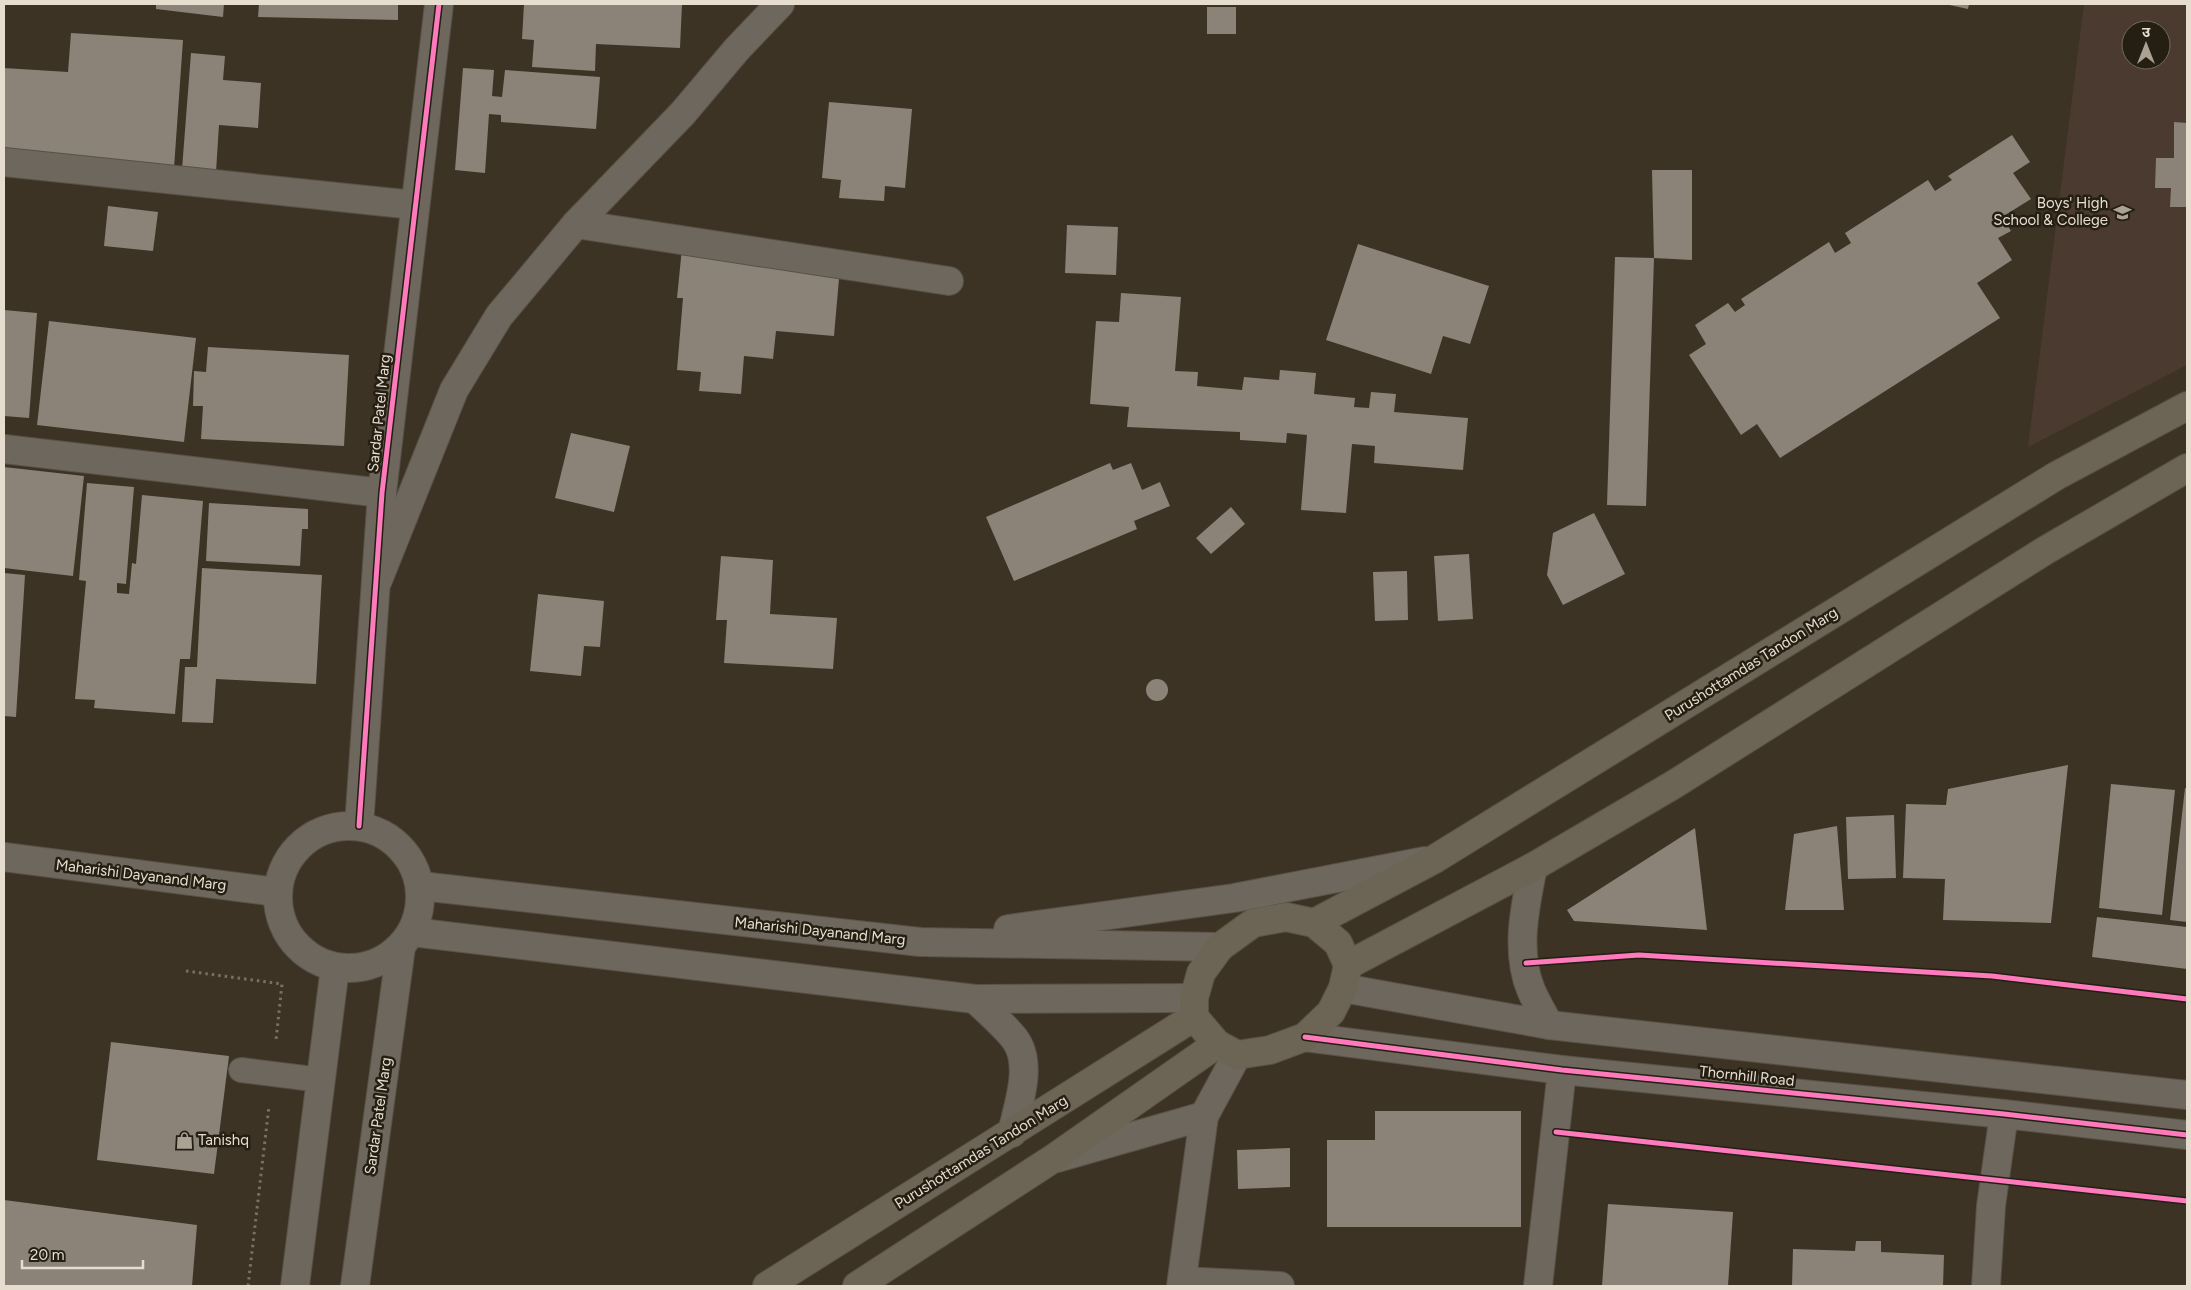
<svg xmlns="http://www.w3.org/2000/svg" width="2191" height="1290" font-family="Figtree,'Noto Sans Devanagari',sans-serif">
  <style>
    .education { fill: #4b3a2f; fill-rule: evenodd }
    .building { fill: #8b8378 }
    .lines { fill: none; stroke-linecap: round; stroke-linejoin: round }
    .lane-casing { stroke: #595145; stroke-width: 26 }
    .street-casing { stroke: #595145; stroke-width: 30 }
    .secondary-casing { stroke: #595145; stroke-width: 30 }
    .primary-casing { stroke: #595145; stroke-width: 30 }
    .path { stroke: #787168; stroke-width: 3; stroke-dasharray: 2.5 4; stroke-linecap: butt }
    .lane { stroke: #6e675d; stroke-width: 24 }
    .street { stroke: #6e675d; stroke-width: 28 }
    .secondary { stroke: #6e675d; stroke-width: 28 }
    .primary { stroke: #6c6555; stroke-width: 28 }
    .cycleway-casing { stroke: #251e13; stroke-width: 8 }
    .cycleway { stroke: #fd7abc; stroke-width: 5 }
    .labels { text-anchor: middle; dominant-baseline: central; stroke-width: 5; stroke-linejoin: round; paint-order: stroke }
    .poi-label { font-size: 15px; fill: #e7ddcf; stroke: #251e13; text-anchor: end }
    .street-label { font-size: 15px; fill: #e7ddcf; stroke: #251e13 }
  </style>
  <rect width="100%" height="100%" fill="#3c3325"/>
  <path class="education" d="M2084,4H2187V365L2028,447ZM2131,30H2161V60H2131Z"/>
  <g class="building">
    <polygon points="156,4 224,4 223,17 156,9"/>
    <polygon points="259,4 398,4 398,20 258,17"/>
    <polygon points="524,4 682,4 680,48 596,44 595,71 532,67 534,40 522,39"/>
    <polygon points="1945,4 1969,4 1968,9"/>
    <rect x="1207" y="7" width="29" height="27"/>
    <polygon points="71,33 183,40 174,168 4,156 4,68 68,72"/>
    <polygon points="191,53 225,56 223,80 261,83 258,128 219,125 216,172 182,169"/>
    <polygon points="463,68 494,70 492,96 502,97 505,70 600,77 596,129 501,122 501,115 489,114 485,173 455,170"/>
    <polygon points="829,102 912,109 905,188 885,186 884,201 839,198 841,180 822,178"/>
    <polygon points="2174,122 2187,123 2187,207 2170,207 2171,188 2155,188 2156,158 2174,158"/>
    <polygon points="2012,135 2030,162 2013,173 2031,199 2002,217 2011,231 1998,238 2012,260 1977,283 2000,318 1780,458 1757,424 1741,435 1689,355 1706,344 1695,325 1728,303 1735,312 1745,305 1741,299 1829,242 1835,253 1851,243 1845,233 1928,180 1935,191 1952,180 1948,176"/>
    <polygon points="1652,170 1692,170 1692,260 1654,258"/>
    <polygon points="108,206 158,212 153,251 104,246"/>
    <polygon points="1067,225 1118,227 1116,275 1065,273"/>
    <polygon points="1358,244 1489,286 1470,344 1443,336 1431,374 1326,340"/>
    <polygon points="682,248 840,267 834,336 776,331 773,359 744,356 741,394 699,391 701,372 677,370 683,298 677,298"/>
    <polygon points="1615,257 1654,258 1646,506 1607,505"/>
    <polygon points="1121,293 1181,297 1175,371 1198,372 1197,386 1242,390 1244,377 1279,380 1280,370 1316,373 1314,394 1355,398 1354,407 1369,408 1371,392 1396,394 1394,412 1468,418 1463,470 1374,463 1375,446 1352,444 1346,513 1301,510 1307,435 1287,433 1286,443 1240,440 1240,432 1127,427 1129,407 1090,404 1096,321 1119,322"/>
    <polygon points="4,310 37,313 29,418 4,416"/>
    <polygon points="49,321 196,338 184,442 37,425"/>
    <polygon points="208,347 349,355 344,446 201,439 203,406 193,406 194,371 206,372"/>
    <polygon points="571,433 630,446 614,512 555,498"/>
    <polygon points="1110,463 1113,470 1131,463 1142,490 1160,482 1170,506 1134,521 1137,529 1014,581 986,517"/>
    <polygon points="4,467 84,476 73,576 4,568"/>
    <polygon points="87,483 134,487 126,584 117,583 117,593 129,594 132,563 136,564 142,495 203,501 190,659 180,659 175,714 94,708 95,700 75,699 86,581 79,580"/>
    <polygon points="209,503 308,509 308,529 302,529 300,566 206,561"/>
    <polygon points="1231,507 1245,524 1211,554 1196,538"/>
    <polygon points="1594,513 1625,574 1563,605 1547,575 1553,533"/>
    <polygon points="1469,554 1473,619 1438,621 1434,556"/>
    <polygon points="721,556 773,560 770,614 837,618 833,669 724,663 727,620 716,620"/>
    <polygon points="202,568 322,575 316,684 216,679 213,723 182,722 185,667 197,667"/>
    <polygon points="1407,571 1408,620 1375,621 1373,572"/>
    <polygon points="4,573 25,575 16,717 4,716"/>
    <polygon points="538,594 604,601 600,647 584,646 581,676 530,671"/>
    <circle cx="1157" cy="690" r="11"/>
    <polygon points="2068,765 2051,923 1943,920 1945,879 1903,878 1906,804 1946,805 1948,789"/>
    <polygon points="2111,784 2175,790 2162,915 2099,908"/>
    <polygon points="2185,788 2187,789 2187,922 2170,920"/>
    <polygon points="1894,815 1896,878 1848,879 1846,817"/>
    <polygon points="1837,826 1844,910 1785,910 1794,834"/>
    <polygon points="1695,828 1707,930 1574,921 1567,910"/>
    <polygon points="2097,917 2187,927 2187,969 2092,957"/>
    <polygon points="111,1042 229,1056 214,1174 97,1160"/>
    <polygon points="1375,1111 1521,1111 1521,1227 1327,1227 1327,1140 1375,1140"/>
    <polygon points="1290,1148 1290,1187 1238,1189 1237,1150"/>
    <polygon points="4,1200 197,1225 192,1286 4,1286"/>
    <polygon points="1608,1204 1733,1212 1728,1286 1602,1286"/>
    <polygon points="1856,1241 1881,1241 1881,1252 1944,1255 1943,1286 1792,1286 1793,1249 1855,1251"/>
  </g>
  <g class="lines">
    <defs>
      <polyline id="lane" points="241,1070 321,1080"/>
      <g id="street">
        <polyline points="4,162 414,205"/>
        <polyline points="576,224 949,281"/>
        <polyline points="4,449 382,493"/>
        <polyline points="378,580 454,390 499,316 576,224 683,113 737,49 780,4"/>
        <polyline points="1182,1281 1280,1286"/>
        <polyline points="1181,1286 1204,1116 1237,1055"/>
        <polyline points="1538,1286 1562,1070"/>
        <polyline points="1986,1286 1991,1206 2004,1114"/>
      </g>
      <g id="secondary">
        <circle cx="349" cy="897" r="71"/>
        <polyline points="359,826 382,493 439,4"/>
        <polyline points="4,857 277,892"/>
        <path d="M1533,867C1525,906 1515,952 1531,990C1536,1002 1543,1013 1549,1025"/>
        <polyline points="421,886 920,942 1220,947"/>
        <polyline points="1008,929 1234,898 1425,861"/>
        <polyline points="412,932 975,999 1194,998"/>
        <polyline points="1343,988 1549,1025 2187,1095"/>
        <path d="M975,999C987,1011 1003,1024 1014,1038C1034,1063 1018,1105 1012,1133"/>
        <polyline points="1305,1037 1562,1070 2004,1114 2187,1135"/>
        <polyline points="1057,1158 1204,1116"/>
        <polyline points="295,1286 335,967"/>
        <polyline points="355,1286 401,947"/>
      </g>
      <g id="primary">
        <polygon points="1286,917 1314,923 1338,943 1348,965 1343,988 1331,1012 1305,1037 1270,1050 1237,1055 1217,1044 1194,1017 1194,998 1201,973 1220,947 1253,923"/>
        <polyline points="1314,923 1433,860 2056,476 2187,406"/>
        <polyline points="1348,965 1533,867 1673,785 2046,550 2187,468"/>
        <polyline points="767,1286 1194,1017"/>
        <polyline points="857,1286 1054,1158 1217,1044"/>
      </g>
    </defs>
    <use href="#lane" class="lane-casing"/>
    <use href="#street" class="street-casing"/>
    <use href="#secondary" class="secondary-casing"/>
    <use href="#primary" class="primary-casing"/>
    <g class="path">
      <polyline points="186,971 282,984 276,1040"/>
      <polyline points="248,1286 269,1106"/>
    </g>
    <use href="#lane" class="lane"/>
    <use href="#street" class="street"/>
    <use href="#secondary" class="secondary"/>
    <use href="#primary" class="primary"/>
    <defs>
      <g id="cycleway">
        <polyline points="359,826 382,493 439,4"/>
        <polyline points="1526,963 1639,955 1992,976 2187,999"/>
        <polyline points="1305,1037 1562,1070 2004,1114 2187,1135"/>
        <polyline points="1556,1132 2187,1201"/>
      </g>
    </defs>
    <use href="#cycleway" class="cycleway-casing"/>
    <use href="#cycleway" class="cycleway"/>
  </g>
  <defs>
    <symbol id="school-bare" viewBox="-9 -9 18 18"><path d="M0-5L7-2L0 1L-7-2ZM-4 1L0 2.5L4 1V4Q0 6-4 4Z" fill="#aba294" stroke="#251e13" stroke-width="2.5" paint-order="stroke"/></symbol>
    <symbol id="shop-bare" viewBox="-9 -9 18 18"><path d="M-5-2.5h2.3a2.7 3.5 0 0 1 5.4 0H5L5.5 6h-11ZM-1.5-2.5h3a1.5 2.3 0 0 0-3 0Z" fill="#aba294" stroke="#251e13" stroke-width="2.5" paint-order="stroke"/></symbol>
  </defs>
  <g fill-rule="evenodd">
    <use href="#school-bare" x="2110" y="200" width="25" height="25"/>
    <use href="#shop-bare" x="172" y="1128" width="25" height="25"/>
  </g>
  <g class="labels">
    <g class="poi-label">
      <text x="2108" y="203">Boys' High<tspan x="2108" dy="17">School &amp; College</tspan></text>
      <text x="198" y="1140" text-anchor="start">Tanishq</text>
    </g>
    <g class="street-label">
      <text transform="translate(379 413) rotate(-84)">Sardar Patel Marg</text>
      <text transform="translate(1751 664) rotate(-32)">Purushottamdas Tandon Marg</text>
      <text transform="translate(141 875) rotate(7)">Maharishi Dayanand Marg</text>
      <text transform="translate(820 931) rotate(6)">Maharishi Dayanand Marg</text>
      <text transform="translate(1747 1076) rotate(6)">Thornhill Road</text>
      <text transform="translate(378 1116) rotate(-82)">Sardar Patel Marg</text>
      <text transform="translate(981 1152) rotate(-32)">Purushottamdas Tandon Marg</text>
    </g>
  </g>
  <rect width="2191" height="1290" fill="none" stroke="#e7ddcf" stroke-width="10"/>
  <g transform="translate(2146 45)"><circle r="24" fill="#251e13" stroke="#736a5e"/>
  <path d="M0-4L9 19L0 12L-9 19Z" fill="#aba294"/>
  <text y="-8" font-size="14" font-weight="bold" text-anchor="middle" fill="#e7ddcf">उ</text>
  </g>
  <path d="M22 1260v8h121v-8" fill="none" stroke="#e7ddcf" stroke-width="2.5"/>
  <text x="30" y="1260" font-size="15" fill="#e7ddcf" stroke="#251e13" stroke-width="4" paint-order="stroke">20 m</text>
</svg>
